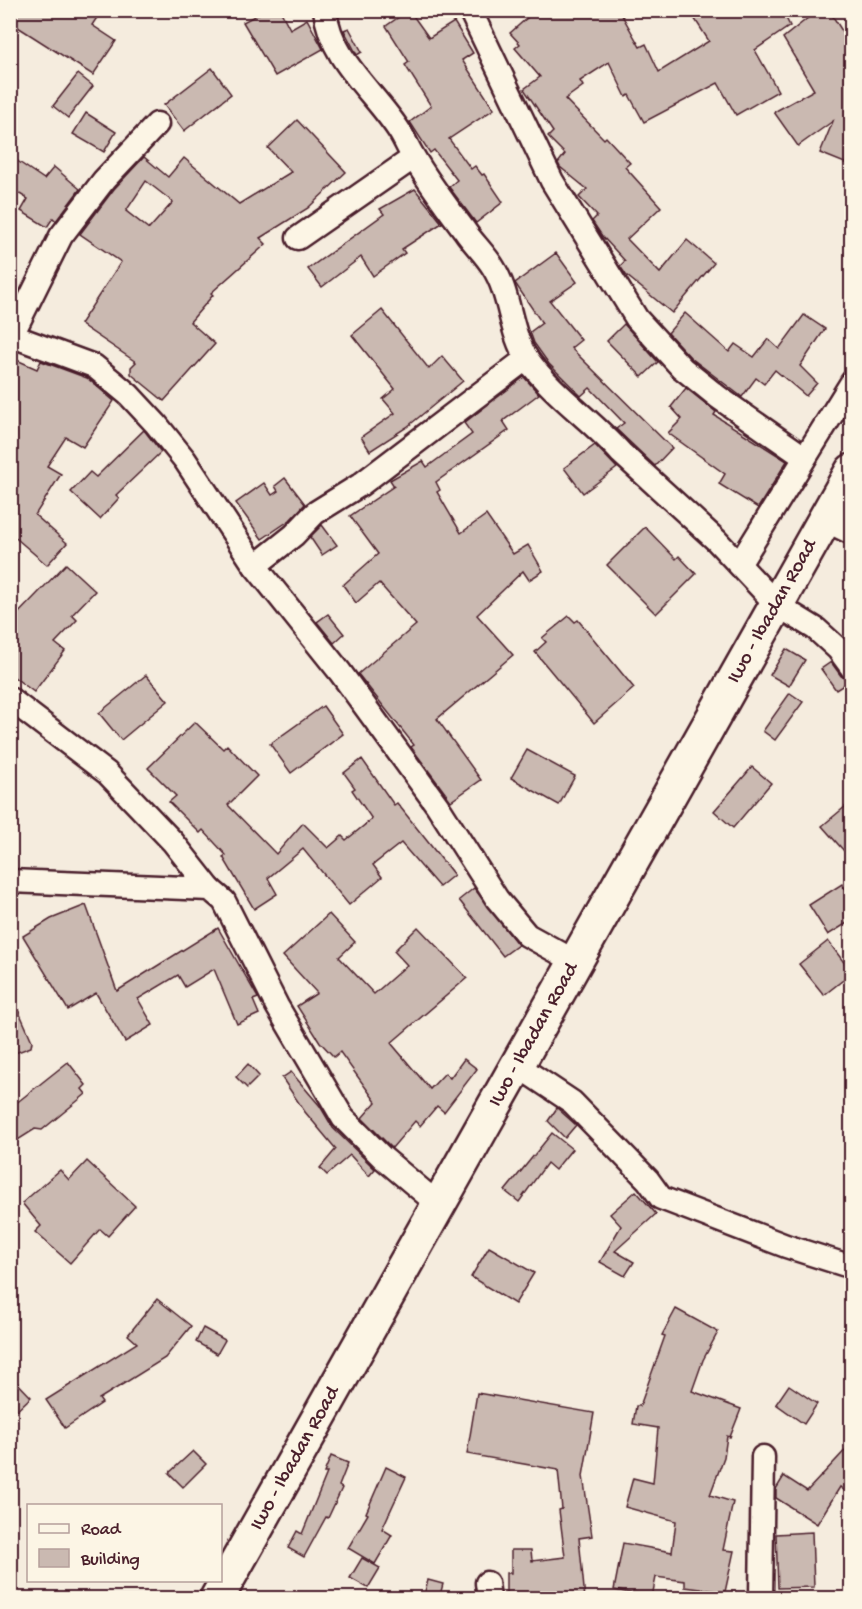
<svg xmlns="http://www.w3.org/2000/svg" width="862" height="1609" font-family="'Gochi Hand',sans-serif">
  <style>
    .building { fill: #cab9b1; stroke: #4a1f2b; stroke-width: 1.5; fill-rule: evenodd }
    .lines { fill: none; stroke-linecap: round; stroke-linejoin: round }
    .minor-casing { stroke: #4a1f2b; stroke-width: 27 }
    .primary-casing { stroke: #4a1f2b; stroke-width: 38 }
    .minor { stroke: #fcf5e5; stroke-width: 22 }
    .primary { stroke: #fcf5e5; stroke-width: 33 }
    .labels { text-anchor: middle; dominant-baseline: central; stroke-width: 5; stroke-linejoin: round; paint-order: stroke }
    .street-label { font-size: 21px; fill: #4a1f2b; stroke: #fcf5e5 }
  </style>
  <rect width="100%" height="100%" fill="#f5ecde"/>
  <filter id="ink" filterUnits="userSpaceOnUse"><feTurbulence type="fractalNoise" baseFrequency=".0167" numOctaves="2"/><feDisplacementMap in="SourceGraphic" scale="12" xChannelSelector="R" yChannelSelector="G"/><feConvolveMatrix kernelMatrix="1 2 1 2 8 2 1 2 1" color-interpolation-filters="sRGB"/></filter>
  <g filter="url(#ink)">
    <g class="building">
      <polygon points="10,10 102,10 92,25 116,41 93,75 10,22"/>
      <polygon points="266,10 280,10 290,29 307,19 323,49 275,76 243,22"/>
      <polygon points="409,10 429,38 454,22 473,53 462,60 494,109 449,139 471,169 475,166 482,175 484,174 503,202 476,223 449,187 457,180 434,150 430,153 410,122 431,106 405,65 409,62 386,26"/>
      <polygon points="536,10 619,10 640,47 646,44 659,72 709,41 689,10 782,10 790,26 755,50 778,91 736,115 718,83 644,122 629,95 626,97 609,62 580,81 583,86 565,99 604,139 606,137 630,163 625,167 661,207 627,239 660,273 687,240 714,263 672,313 626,275 620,266 625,261 602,236 592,221 597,216 579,197 587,189 560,167 558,163 565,154 548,137 553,132 524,89 540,77 515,48 520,44 510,33"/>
      <polygon points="818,10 829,10 852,47 852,166 820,153 833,121 798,146 774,112 814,90 783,38"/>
      <polygon points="349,28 362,52 357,55 344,30"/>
      <polygon points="212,68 231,94 184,131 164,105"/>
      <polygon points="78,74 93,86 68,118 53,106"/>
      <polygon points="86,113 116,132 104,152 73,134"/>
      <path d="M297,120L346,172L308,208L260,238L266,244L211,293L213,295L190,322L215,344L164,401L131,374V367L136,362L80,324L121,262L80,234L114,189L144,157L168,177L184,158L239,204L291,172L268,148ZM146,181L173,202L149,229L126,211Z"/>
      <polygon points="10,156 44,179 54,167 80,189 56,221 53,218 47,227 21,211 28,199 10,188"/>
      <polygon points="415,189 442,223 402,249 405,253 373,276 361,257 322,287 308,269 384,214 380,209"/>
      <polygon points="556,253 577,282 550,301 581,340 571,348 672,448 655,466 616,429 624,423 590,388 581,396 549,364 534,343 530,332 542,323 515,283"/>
      <polygon points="382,310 429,369 442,356 463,381 407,427 370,451 361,437 395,413 383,399 395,389 352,335"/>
      <polygon points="685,313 729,352 735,344 754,357 768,339 779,349 804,315 825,329 800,366 817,383 806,396 775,370 764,384 756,378 742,397 691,358 668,333"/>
      <polygon points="624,324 658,362 642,377 607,341"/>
      <polygon points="10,357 37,369 41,361 87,378 114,401 83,447 66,437 47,466 61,474 35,515 67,543 47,565 10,533"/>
      <polygon points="524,377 539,394 503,421 509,430 436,482 440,490 437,492 461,533 486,515 513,554 528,545 543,571 529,580 523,571 477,615 513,655 437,719 481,780 451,801 411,747 414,745 358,674 416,625 379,583 356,603 343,585 378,554 350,516 394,486 390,480 423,461 427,467 472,434 464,423"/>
      <polygon points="686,388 716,412 714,415 787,461 758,508 719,484 725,474 668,433 682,419 671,407"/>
      <polygon points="144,430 161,452 116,495 119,498 100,519 71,492 90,472 96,477"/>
      <polygon points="595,445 617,468 583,493 564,468"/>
      <polygon points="285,478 305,504 290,520 262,539 236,503 264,483 272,495 278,491 275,486"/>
      <polygon points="322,525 337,545 322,555 310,537"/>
      <polygon points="645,527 676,559 679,556 696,574 656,614 607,565"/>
      <polygon points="66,564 95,591 72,615 77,620 55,643 65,651 34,692 10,674 10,622"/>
      <polygon points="328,614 344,634 334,643 317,622"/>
      <polygon points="569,616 575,622 578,620 634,688 594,723 535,652 546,642 542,638"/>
      <polygon points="786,649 805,660 789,686 770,675"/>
      <polygon points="831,662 841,676 850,681 836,690 821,669"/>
      <polygon points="146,675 168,701 121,740 99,713"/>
      <polygon points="790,693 803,702 775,740 763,731"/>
      <polygon points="323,706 343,734 291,773 270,744"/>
      <polygon points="195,722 223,749 227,745 257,776 228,805 276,854 303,823 328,848 342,836 346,840 372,819 352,790 355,788 344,773 362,759 394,805 397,803 454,875 439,887 401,843 373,865 382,877 349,905 303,849 268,878 277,894 254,909 223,857 226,855 203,830 200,833 169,802 176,796 148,768"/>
      <polygon points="527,750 575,776 559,805 511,778"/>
      <polygon points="752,767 771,783 733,828 714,811"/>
      <polygon points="852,801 852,860 822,826"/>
      <polygon points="842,884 852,899 852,920 828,935 809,905"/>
      <polygon points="474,888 518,945 503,956 459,900"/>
      <polygon points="86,905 117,991 218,928 258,998 253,1000 259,1014 237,1024 214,969 185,987 178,975 138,999 153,1025 125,1042 96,993 68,1010 23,936 51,919"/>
      <polygon points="329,914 355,942 339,957 374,994 407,965 394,951 418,927 467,978 391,1043 430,1089 445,1073 450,1078 464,1059 477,1069 444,1112 437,1106 420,1126 415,1121 392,1148 362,1118 376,1102 340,1052 334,1057 320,1042 297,1006 317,993 283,956"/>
      <polygon points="828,941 852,973 824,995 799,964"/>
      <polygon points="12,996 32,1041 31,1047 10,1055"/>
      <polygon points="68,1062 86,1085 82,1089 86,1094 42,1130 35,1129 10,1145 10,1108"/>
      <polygon points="248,1064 259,1076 247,1088 236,1077"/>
      <polygon points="291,1072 320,1106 333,1128 375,1169 369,1176 350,1155 327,1175 320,1168 336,1149 305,1112 282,1078"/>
      <polygon points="557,1108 576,1125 565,1138 548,1121"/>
      <polygon points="552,1133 572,1149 555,1170 547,1163 519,1202 505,1191"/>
      <polygon points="87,1161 135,1206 108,1236 100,1229 70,1263 35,1232 41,1226 22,1203 60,1170 69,1180"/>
      <polygon points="636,1191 656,1214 615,1251 634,1262 625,1276 600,1262 621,1226 610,1214"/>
      <polygon points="489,1247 534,1273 515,1304 471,1277"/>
      <polygon points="157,1299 191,1326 165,1358 99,1399 102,1403 65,1428 46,1400 137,1343 128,1335"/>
      <polygon points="676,1309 718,1332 703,1360 692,1391 741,1409 730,1437 727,1436 724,1457 710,1495 733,1502 723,1550 734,1551 725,1592 685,1587 685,1581 656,1577 652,1597 614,1590 623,1543 672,1552 676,1521 625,1507 633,1478 653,1483 658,1428 633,1424 636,1406 640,1406 665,1336 662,1335"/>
      <polygon points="203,1328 225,1340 217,1354 196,1342"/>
      <polygon points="10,1375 31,1397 10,1417"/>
      <polygon points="789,1385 817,1404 804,1424 776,1404"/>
      <polygon points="477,1393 594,1413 583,1476 592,1536 579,1538 585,1599 506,1599 506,1573 511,1573 511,1550 531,1550 532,1561 565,1557 559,1510 562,1509 558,1470 467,1454"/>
      <polygon points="852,1443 852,1497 840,1487 817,1524 776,1498 776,1489 784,1476 807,1491"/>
      <polygon points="193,1451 206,1464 183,1487 169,1473"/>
      <polygon points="331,1456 348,1463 339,1486 342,1488 328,1518 326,1517 304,1557 288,1548 297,1531 302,1534 327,1473 324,1473"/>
      <polygon points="386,1467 406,1477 382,1529 392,1535 375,1564 348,1548 368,1514 366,1513"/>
      <polygon points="812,1532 814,1587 778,1588 776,1534"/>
      <polygon points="362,1558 380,1568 368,1588 350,1578"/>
      <polygon points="428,1580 443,1584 439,1599 423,1599"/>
    </g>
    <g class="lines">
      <defs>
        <g id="minor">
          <path d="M325,10C330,60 375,92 400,132C405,140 408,148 413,156C428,182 447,207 465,231C473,243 485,254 493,267C511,295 509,332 528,360C554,396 592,420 621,453L716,540L777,605L816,629L838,649L852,668"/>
          <polyline points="470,10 552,181 637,319 682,368 718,397 804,457"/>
          <polyline points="298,238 413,158"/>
          <polyline points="10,335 94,366 129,395 156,424 185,460 255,566 340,672 437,805 497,899 527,935 576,962"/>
          <polyline points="12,335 61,236 104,180 157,124"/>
          <polyline points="825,520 852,533"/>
          <polyline points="740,563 852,382"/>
          <polyline points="255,566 294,535 315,513 360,485 527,358"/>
          <polyline points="10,699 107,773 173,842 210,889"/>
          <polyline points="10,881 210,889 224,901 277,1006 343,1118 383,1158 439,1205"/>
          <polyline points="518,1066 572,1102 648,1180 661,1198 786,1246 852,1267"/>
          <polyline points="487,1583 489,1598"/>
          <polyline points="761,1598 763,1457"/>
        </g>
        <g id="primary">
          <path id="s1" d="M217,1598L852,471"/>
        </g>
      </defs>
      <use href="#minor" class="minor-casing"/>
      <use href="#primary" class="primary-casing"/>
      <use href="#minor" class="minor"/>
      <use href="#primary" class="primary"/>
    </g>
  </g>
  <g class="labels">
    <g class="street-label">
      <text stroke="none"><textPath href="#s1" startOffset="1132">Iwo - Ibadan Road</textPath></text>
      <text stroke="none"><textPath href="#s1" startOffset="646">Iwo - Ibadan Road</textPath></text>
      <text stroke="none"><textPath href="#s1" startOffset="160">Iwo - Ibadan Road</textPath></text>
    </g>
  </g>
  <rect width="862" height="1609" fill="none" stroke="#fcf5e5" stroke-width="36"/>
  <rect x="18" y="18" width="826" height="1573" fill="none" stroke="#4a1f2b" stroke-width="2" filter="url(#ink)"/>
  <rect x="27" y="1504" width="195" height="78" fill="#fcf5e5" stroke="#b59f9b" stroke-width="1.5"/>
  <rect x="39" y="1524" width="30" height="9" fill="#fcf5e5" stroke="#b59f9b" stroke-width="1.5"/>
  <text x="81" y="1534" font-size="18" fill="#4a1f2b">Road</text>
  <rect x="39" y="1549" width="30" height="18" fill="#cab9b1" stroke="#b59f9b" stroke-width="1.5"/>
  <text x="81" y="1564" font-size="18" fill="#4a1f2b">Building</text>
</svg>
